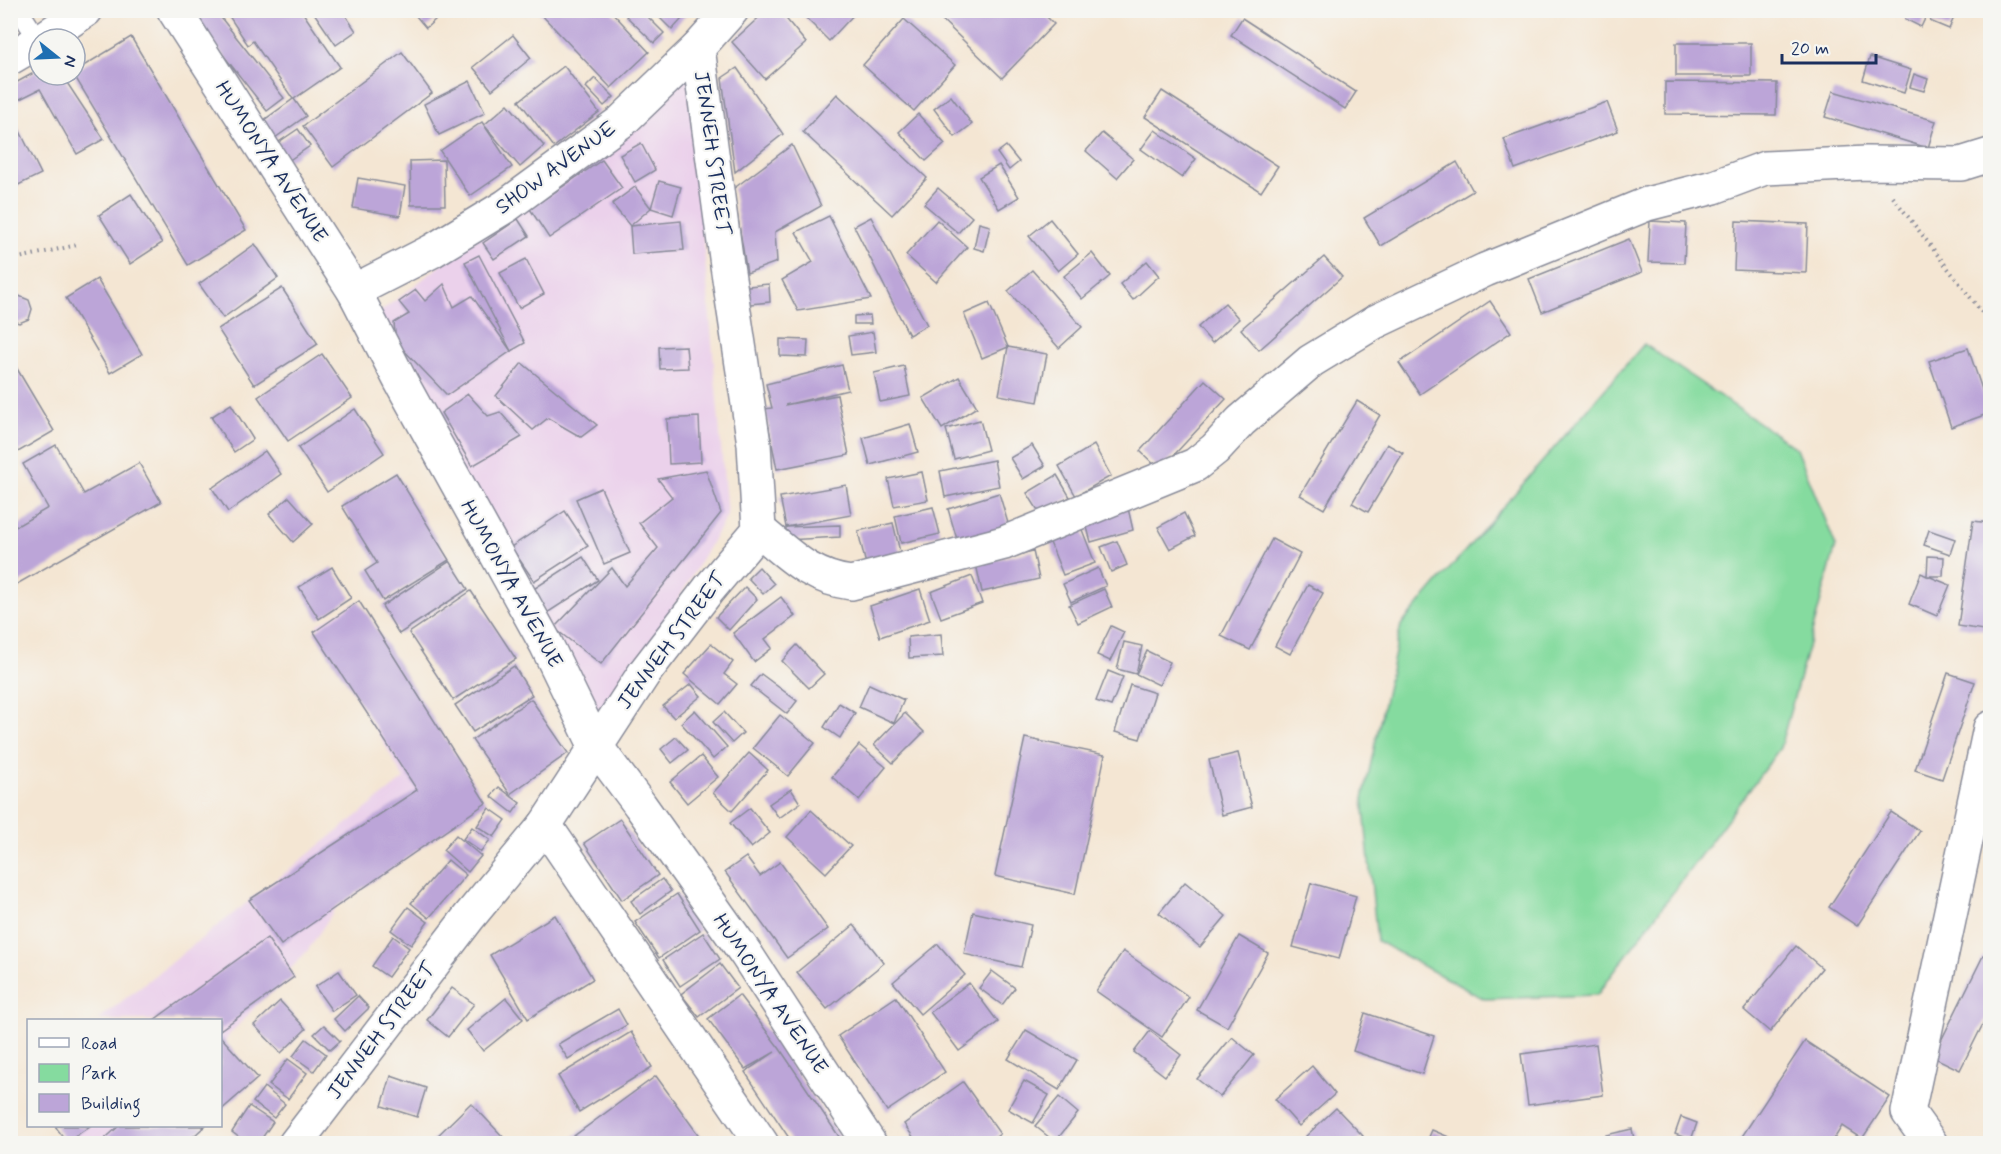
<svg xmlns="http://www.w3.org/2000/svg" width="2001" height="1154" font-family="Mynerve,sans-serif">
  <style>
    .built { fill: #ebd1eb }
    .green { fill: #85db9f; stroke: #50857e; stroke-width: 1.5 }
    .building { fill: #bca5d8 }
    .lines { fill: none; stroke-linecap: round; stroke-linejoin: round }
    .lane-casing { stroke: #888a98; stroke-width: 21 }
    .street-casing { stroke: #888a98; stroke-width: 36 }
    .path { stroke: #888a98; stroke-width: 4; stroke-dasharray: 1.5 4.5; stroke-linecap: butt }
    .lane { stroke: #fff; stroke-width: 18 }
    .street { stroke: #fff; stroke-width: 33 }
    .labels { text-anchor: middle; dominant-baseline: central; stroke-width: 4.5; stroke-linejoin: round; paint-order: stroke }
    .street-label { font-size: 21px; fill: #1b2f5e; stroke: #f6f6f2 }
  </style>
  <rect width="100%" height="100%" fill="#f6f6f2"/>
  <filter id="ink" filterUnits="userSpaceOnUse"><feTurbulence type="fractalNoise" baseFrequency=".0167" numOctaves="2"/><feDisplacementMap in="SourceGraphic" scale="12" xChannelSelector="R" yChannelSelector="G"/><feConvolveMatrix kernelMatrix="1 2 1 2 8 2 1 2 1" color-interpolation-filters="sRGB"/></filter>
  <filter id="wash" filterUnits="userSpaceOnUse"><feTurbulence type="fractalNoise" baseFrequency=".008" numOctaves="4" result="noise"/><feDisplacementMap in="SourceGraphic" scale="24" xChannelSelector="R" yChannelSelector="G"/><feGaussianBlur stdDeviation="1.35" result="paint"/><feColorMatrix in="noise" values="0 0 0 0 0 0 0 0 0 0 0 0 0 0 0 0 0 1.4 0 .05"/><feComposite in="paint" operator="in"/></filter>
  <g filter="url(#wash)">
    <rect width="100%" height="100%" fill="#f4e6d3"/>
    <g class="built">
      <polygon points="689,75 727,515 597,740 363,325"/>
      <polygon points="353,604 440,730 469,803 377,845 308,950 229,1035 221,1049 220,1020 98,1020 404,779 317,625"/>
      <polygon points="55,1126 175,1126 165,1144 66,1143"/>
    </g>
    <polygon class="green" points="1644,344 1797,449 1836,546 1780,748 1597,995 1484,999 1377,941 1363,799 1401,625"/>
    <g id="blocks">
      <g class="building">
        <polygon points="188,10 215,10 284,98 267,111"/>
        <polygon points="225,10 301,10 340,67 294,99 306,116 272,140 260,123 293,99 253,41 248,45"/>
        <polygon points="312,10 342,10 356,31 336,45"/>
        <polygon points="411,10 446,10 426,28"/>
        <polygon points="537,10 610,10 649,52 611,88"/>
        <polygon points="632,10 641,10 664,33 654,43 626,16"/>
        <polygon points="652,10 690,10 672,30"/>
        <polygon points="767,10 779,10 806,43 765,79 732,42"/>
        <polygon points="798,10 858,10 829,41"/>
        <polygon points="932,10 1040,10 1054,24 1002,78"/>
        <polygon points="1909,10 1929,10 1921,27 1905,19"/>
        <polygon points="1935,10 1957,10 1949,29 1930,21"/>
        <polygon points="1242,18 1356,92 1345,109 1231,35"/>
        <polygon points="904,19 955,65 914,111 863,65"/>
        <polygon points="513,35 531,58 492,90 473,67"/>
        <polygon points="131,37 246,230 188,265 74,75 75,71"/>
        <rect x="1676" y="43" width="75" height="33"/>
        <polygon points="402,52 432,93 333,167 303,126"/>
        <polygon points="1870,57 1911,70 1904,93 1863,80"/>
        <polygon points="564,66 599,112 554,147 519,101"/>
        <polygon points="737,68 783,134 735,172 722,78"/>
        <polygon points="39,70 39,75 62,75 104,139 77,154 40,89 10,104 10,86"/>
        <polygon points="1914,74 1928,79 1924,91 1910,87"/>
        <polygon points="595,78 614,97 604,106 586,87"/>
        <polygon points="470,81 485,113 439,135 424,104"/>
        <polygon points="1665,82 1777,83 1776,115 1665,114"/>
        <polygon points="1162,91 1278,166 1261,192 1145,117"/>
        <polygon points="1833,91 1936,121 1928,148 1825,117"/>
        <polygon points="837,94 927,178 892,215 803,132"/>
        <polygon points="951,96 972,124 955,137 934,109"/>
        <polygon points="1607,102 1618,131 1515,169 1504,139"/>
        <polygon points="508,104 544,146 520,167 484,125 512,167 470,196 440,151 482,122 484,125"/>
        <polygon points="10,111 41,174 10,189"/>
        <polygon points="918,114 945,144 926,161 899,132"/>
        <polygon points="298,129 310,146 288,161 276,144"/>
        <polygon points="1155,130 1196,159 1182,178 1141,149"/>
        <polygon points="1102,133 1133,159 1117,178 1086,151"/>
        <polygon points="641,143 655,170 635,182 620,155"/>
        <polygon points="792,145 821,206 775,232 777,262 747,273 733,189"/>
        <polygon points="1006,146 1019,162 1009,170 997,153"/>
        <polygon points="444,160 445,205 411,205 410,161"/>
        <polygon points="602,160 622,188 549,238 530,209"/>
        <polygon points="1457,162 1473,191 1381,246 1364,218"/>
        <polygon points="999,165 1019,197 999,209 979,177"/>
        <polygon points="358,178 405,186 400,216 353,208"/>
        <polygon points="659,181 681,187 673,215 651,208"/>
        <polygon points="635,187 651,208 630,226 612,204"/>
        <polygon points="938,188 972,217 958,233 924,204"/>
        <polygon points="131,194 162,243 130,264 99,215"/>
        <polygon points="829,216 871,299 798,311 782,280 813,262 796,232"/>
        <polygon points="871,217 927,325 909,335 854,226"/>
        <polygon points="518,219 529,236 494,259 483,243"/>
        <polygon points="1050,219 1078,254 1058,271 1029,236"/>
        <polygon points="937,220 967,247 936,282 906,255"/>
        <polygon points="681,221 684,250 632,254 630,226"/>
        <polygon points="1650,221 1686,223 1684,263 1648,262"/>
        <polygon points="1736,221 1808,224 1806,273 1734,270"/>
        <polygon points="979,223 990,226 984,251 974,248"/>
        <polygon points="1629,239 1642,272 1542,312 1529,279"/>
        <polygon points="255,244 278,278 223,318 199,284"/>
        <polygon points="1092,253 1110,276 1082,299 1064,276"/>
        <polygon points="479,255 525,343 511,351 465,262"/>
        <polygon points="1324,257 1342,277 1259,350 1241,329"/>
        <polygon points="526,259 544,294 519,308 500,273"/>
        <polygon points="1147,261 1159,276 1133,300 1120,284"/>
        <polygon points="1032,270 1082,327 1059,348 1008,291"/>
        <polygon points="97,279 142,354 110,373 66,298"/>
        <polygon points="444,284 454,307 472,296 511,351 447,395 396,342 394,323 409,314 399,302 416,290 425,301"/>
        <polygon points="769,284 770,302 740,305 738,287"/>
        <polygon points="282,288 318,344 254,385 218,329"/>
        <polygon points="19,296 29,300 32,309 29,319 19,323 10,320 10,299"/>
        <polygon points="1490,301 1511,332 1420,394 1399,363"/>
        <polygon points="989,303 1008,347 1047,354 1038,402 999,395 1008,347 982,358 964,314"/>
        <polygon points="1225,303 1239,319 1212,343 1198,327"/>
        <polygon points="870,315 871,324 854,324 854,316"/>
        <polygon points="873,332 876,352 851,355 848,336"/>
        <polygon points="780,339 808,340 807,357 780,356"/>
        <polygon points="686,346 688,368 660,369 659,347"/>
        <polygon points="1968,348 1990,413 1951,427 1929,361"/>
        <polygon points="322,354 352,398 288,441 258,397"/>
        <polygon points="10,357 54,431 18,452 10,439"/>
        <polygon points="522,363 597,425 581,437 548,418 533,430 496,396"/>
        <polygon points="842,365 848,390 785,405 837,395 849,455 777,469 765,409 772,408 766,384"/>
        <polygon points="904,366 910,396 880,402 874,373"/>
        <polygon points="959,377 977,407 942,429 923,398"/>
        <polygon points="1205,380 1226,399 1160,470 1140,451"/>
        <polygon points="468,394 488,416 500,412 522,437 472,466 441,413"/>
        <polygon points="1357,401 1380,415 1324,509 1300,495"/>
        <polygon points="231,404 253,439 234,452 211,417"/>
        <polygon points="355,409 384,453 327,492 298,448"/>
        <polygon points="699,417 701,462 669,464 667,419"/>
        <polygon points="980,420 988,450 954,459 946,429"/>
        <polygon points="910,424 918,452 870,465 863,438"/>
        <polygon points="1387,444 1403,453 1368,512 1352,503"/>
        <polygon points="56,445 84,494 139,463 161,502 10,588 10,530 48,508 23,464"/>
        <polygon points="1032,445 1045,466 1023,479 1010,458"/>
        <polygon points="1094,445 1111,476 1076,496 1059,466"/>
        <polygon points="265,451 281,474 228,512 212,488"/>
        <polygon points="994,460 999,486 945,497 940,471"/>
        <polygon points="706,470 721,513 601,664 554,628 612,568 625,586 658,548 639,523 672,497 658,479"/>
        <polygon points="922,472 928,500 894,506 888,479"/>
        <polygon points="396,473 449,560 383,601 365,571 377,563 342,506"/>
        <polygon points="1057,475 1070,497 1041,515 1027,493"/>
        <polygon points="846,485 851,515 786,527 780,497"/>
        <polygon points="601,488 630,553 604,564 576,499"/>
        <polygon points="999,493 1010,530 959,546 948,509"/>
        <polygon points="289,497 313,524 293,542 269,514"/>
        <polygon points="933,507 940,534 901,543 895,516"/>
        <polygon points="1128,508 1133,530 1091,542 1085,520"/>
        <polygon points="565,511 588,546 534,581 511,547"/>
        <polygon points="1184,513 1195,536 1170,549 1158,527"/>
        <polygon points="1973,521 1990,523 1990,617 1989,631 1958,626"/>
        <polygon points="1079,522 1095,563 1063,575 1047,535"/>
        <polygon points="893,523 902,560 867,569 858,531"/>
        <polygon points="840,525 840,537 786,540 786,527"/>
        <polygon points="1929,530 1955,539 1950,554 1924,545"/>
        <polygon points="1272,539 1300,554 1250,650 1221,636"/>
        <polygon points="1117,541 1127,565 1111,572 1101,547"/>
        <polygon points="1033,551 1039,579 982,592 976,564"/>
        <polygon points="1928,556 1944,557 1943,576 1928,576 1950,585 1937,616 1909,604 1921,573 1927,576"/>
        <polygon points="583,557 598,580 547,613 532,590"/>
        <polygon points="450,561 468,589 399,634 382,606"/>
        <polygon points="332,567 351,598 319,619 299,587"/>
        <polygon points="759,567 774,584 763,594 748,578"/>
        <polygon points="1098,568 1106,586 1071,602 1063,584"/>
        <polygon points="972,576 982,603 941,618 931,592"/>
        <polygon points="1308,585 1323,593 1290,654 1275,646"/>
        <polygon points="745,587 757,599 729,630 716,617"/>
        <polygon points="920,589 930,620 880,637 870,606"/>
        <polygon points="1104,589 1112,607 1078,623 1069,605"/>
        <polygon points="471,591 516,659 453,700 409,633"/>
        <polygon points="781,597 795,616 765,639 772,648 754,662 733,633"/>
        <polygon points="359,601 486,803 281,945 249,900 417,790 314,632"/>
        <polygon points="1111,626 1124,632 1110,661 1097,655"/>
        <polygon points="941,634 943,656 909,658 908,637"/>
        <polygon points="1124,642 1142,646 1136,674 1117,669"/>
        <polygon points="711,644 733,662 724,674 737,684 720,704 684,674"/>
        <polygon points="797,645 824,674 809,688 782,661"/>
        <polygon points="1147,651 1170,662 1159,685 1136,674"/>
        <polygon points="514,666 532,695 473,732 455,705"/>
        <polygon points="1108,671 1123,677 1111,706 1096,701"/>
        <polygon points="1948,673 1975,682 1942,779 1915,770"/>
        <polygon points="761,674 797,701 787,714 751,686"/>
        <polygon points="691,684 701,696 674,718 663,706"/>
        <polygon points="869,684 904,700 894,723 859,707"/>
        <polygon points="1130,685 1155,693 1140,739 1115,732"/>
        <polygon points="531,699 568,753 510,794 472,740"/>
        <polygon points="839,703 855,713 840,738 824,727"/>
        <polygon points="695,710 727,747 713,759 681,723"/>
        <polygon points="724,712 743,733 732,743 713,722"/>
        <polygon points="905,713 924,732 893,763 874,745"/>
        <polygon points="780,715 815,743 788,776 753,748"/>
        <polygon points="676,737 688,750 672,763 661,749"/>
        <polygon points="1025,738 1105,755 1075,894 995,876"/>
        <polygon points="859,745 886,767 859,800 832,777"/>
        <polygon points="749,753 768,770 732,811 713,793"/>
        <polygon points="1238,753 1252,807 1222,815 1209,760"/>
        <polygon points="701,756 718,777 687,803 670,782"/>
        <polygon points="499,787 520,803 513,813 491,796"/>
        <polygon points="791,789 800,803 779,818 769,804"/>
        <polygon points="489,808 506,820 494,837 477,826"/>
        <polygon points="750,808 770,833 751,848 730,823"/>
        <polygon points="811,810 851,846 826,873 787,837"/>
        <polygon points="1891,812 1920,831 1857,926 1829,907"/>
        <polygon points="620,819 658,875 622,900 584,843"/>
        <polygon points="472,827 490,840 481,852 463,839"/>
        <polygon points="456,835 481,856 468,872 443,850"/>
        <polygon points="746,857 760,876 780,862 828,929 787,958 725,872"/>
        <polygon points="448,860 466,875 429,918 411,903"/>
        <polygon points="662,879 671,891 640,914 631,901"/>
        <polygon points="1185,882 1226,916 1200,947 1159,913"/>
        <polygon points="1311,883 1356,896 1339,959 1293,947"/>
        <polygon points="677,894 700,930 659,958 635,922"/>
        <polygon points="408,907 428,922 411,945 391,930"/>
        <polygon points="973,912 1031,925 1021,967 964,954"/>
        <polygon points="555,915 593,979 528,1019 490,955"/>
        <polygon points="854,925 884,963 827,1009 797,972"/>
        <polygon points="703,933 720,959 680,986 663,960"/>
        <polygon points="393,936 409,948 388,977 372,966"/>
        <polygon points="1239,936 1268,953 1227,1027 1197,1010"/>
        <polygon points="267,938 294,977 220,1030 220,1020 154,1020"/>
        <polygon points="938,944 965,975 920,1014 893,982"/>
        <polygon points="1796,946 1822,968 1770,1032 1744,1010"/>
        <polygon points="1123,951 1189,997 1162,1037 1096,991"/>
        <polygon points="1983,956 1990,960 1990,1010 1960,1070 1933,1057"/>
        <polygon points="720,964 738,988 699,1017 681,994"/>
        <polygon points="339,971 356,995 332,1011 315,987"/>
        <polygon points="992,971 1015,988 1002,1005 979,988"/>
        <polygon points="969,983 998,1022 959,1051 930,1012"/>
        <polygon points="452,988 474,1004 448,1037 427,1020"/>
        <polygon points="739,995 780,1049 844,1144 793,1144 745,1072 775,1052 745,1069 708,1019"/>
        <polygon points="358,996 369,1008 345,1031 334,1019"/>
        <polygon points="896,997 945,1072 887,1111 838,1036"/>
        <polygon points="506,998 523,1019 483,1051 467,1030"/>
        <polygon points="280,1001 306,1029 281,1053 254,1025"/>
        <polygon points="618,1009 627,1025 568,1059 558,1044"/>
        <polygon points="1365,1013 1434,1036 1422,1074 1353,1051"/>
        <polygon points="324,1025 340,1041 330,1050 314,1034"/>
        <polygon points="1026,1030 1077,1060 1059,1090 1008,1059"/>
        <polygon points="1150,1031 1181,1055 1165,1076 1134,1052"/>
        <polygon points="631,1032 652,1067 579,1112 558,1076"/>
        <polygon points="220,1036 258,1078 220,1111"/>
        <polygon points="1232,1037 1254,1055 1220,1097 1197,1079"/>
        <polygon points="306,1039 326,1054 314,1071 293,1056"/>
        <polygon points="1805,1041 1890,1097 1862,1139 1842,1126 1831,1144 1737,1144"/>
        <polygon points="1596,1044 1603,1095 1528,1105 1521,1054"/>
        <polygon points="288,1059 307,1073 288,1099 269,1085"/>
        <polygon points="1312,1066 1335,1094 1299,1126 1275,1099"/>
        <polygon points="391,1076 426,1088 417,1117 382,1106"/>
        <polygon points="656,1076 705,1144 580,1144 574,1136"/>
        <polygon points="1024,1081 1049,1095 1033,1123 1008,1109"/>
        <polygon points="963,1082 1000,1134 986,1144 918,1144 904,1124"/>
        <polygon points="264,1087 285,1104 274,1118 253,1102"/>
        <polygon points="1059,1097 1078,1113 1055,1142 1035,1126"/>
        <polygon points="471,1103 506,1140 502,1144 429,1144"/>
        <polygon points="249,1106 273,1122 258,1144 248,1144 232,1132"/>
        <polygon points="1336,1108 1363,1136 1355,1144 1312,1144 1306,1136"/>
        <polygon points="1681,1117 1697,1123 1691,1140 1675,1134"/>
        <polygon points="55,1126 90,1126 67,1142"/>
        <polygon points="119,1126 205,1126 185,1144 99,1144"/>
        <polygon points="1632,1129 1635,1144 1608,1144 1606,1135"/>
        <polygon points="1432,1130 1463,1143 1463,1144 1426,1144"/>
        <polygon points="1600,1138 1600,1144 1573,1144 1572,1142"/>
      </g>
    </g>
  </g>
  <g filter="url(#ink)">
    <use href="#blocks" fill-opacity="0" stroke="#888a98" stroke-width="1.5"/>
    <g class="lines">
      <defs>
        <polyline id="lane" points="19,10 39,41"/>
        <g id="street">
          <polyline points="174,10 354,291 400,380 546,644 595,745 640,805 746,954 870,1144"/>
          <polyline points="43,39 86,10"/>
          <polyline points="10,58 39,41"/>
          <polyline points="354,291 432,251 506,206 622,121 698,48 732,10"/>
          <path d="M759,530C790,555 810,578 851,583L1004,543L1195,465L1215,449L1241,421L1311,361L1375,322L1485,270L1647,204L1714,187L1765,168L1866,163L1961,164L1990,155"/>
          <polyline points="545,825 762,1144"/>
          <polyline points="295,1144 469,917 545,825 645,672 709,589 759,530 754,444 727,265 698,48"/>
          <polyline points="1931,1144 1908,1112 1990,728"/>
        </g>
      </defs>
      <use href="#lane" class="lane-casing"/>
      <use href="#street" class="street-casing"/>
      <g class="path">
        <polyline points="1893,197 1990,323"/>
        <polyline points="10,260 77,245"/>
      </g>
      <use href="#lane" class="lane"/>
      <use href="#street" class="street"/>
    </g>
  </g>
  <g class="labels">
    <g class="street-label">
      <text transform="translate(712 153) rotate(82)">JENNEH STREET</text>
      <text transform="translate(271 162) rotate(57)">HUMONYA AVENUE</text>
      <text transform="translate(556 168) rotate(-36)">SHOW AVENUE</text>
      <text transform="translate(511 584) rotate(61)">HUMONYA AVENUE</text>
      <text transform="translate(672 641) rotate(-53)">JENNEH STREET</text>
      <text transform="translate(770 994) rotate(56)">HUMONYA AVENUE</text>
      <text transform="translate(382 1031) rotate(-53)">JENNEH STREET</text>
    </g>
  </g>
  <rect width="2001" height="1154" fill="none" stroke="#f6f6f2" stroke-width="36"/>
  <rect x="27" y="1019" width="195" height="108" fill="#f6f6f2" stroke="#9ea6b7" stroke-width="1.5"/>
  <rect x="39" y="1038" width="30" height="9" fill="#ffffff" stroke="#9ea6b7" stroke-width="1.5"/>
  <text x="81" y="1049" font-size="18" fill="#1b2f5e">Road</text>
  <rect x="39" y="1064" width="30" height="18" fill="#85db9f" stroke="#9ea6b7" stroke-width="1.5"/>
  <text x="81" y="1079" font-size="18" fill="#1b2f5e">Park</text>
  <rect x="39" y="1094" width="30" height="18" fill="#bca5d8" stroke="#9ea6b7" stroke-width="1.5"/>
  <text x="81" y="1109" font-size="18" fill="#1b2f5e">Building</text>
  <g transform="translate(57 57) rotate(108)"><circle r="28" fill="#f6f6f2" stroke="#9ea6b7" stroke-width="1.5"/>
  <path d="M0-4.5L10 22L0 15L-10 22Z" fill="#1f6fb2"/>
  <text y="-9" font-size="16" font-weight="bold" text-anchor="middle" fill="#1b2f5e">N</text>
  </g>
  <path d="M1782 54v9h94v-9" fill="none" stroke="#1b2f5e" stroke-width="3"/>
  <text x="1791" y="54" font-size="18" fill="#1b2f5e" stroke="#f6f6f2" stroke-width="4.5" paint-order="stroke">20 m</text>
</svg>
